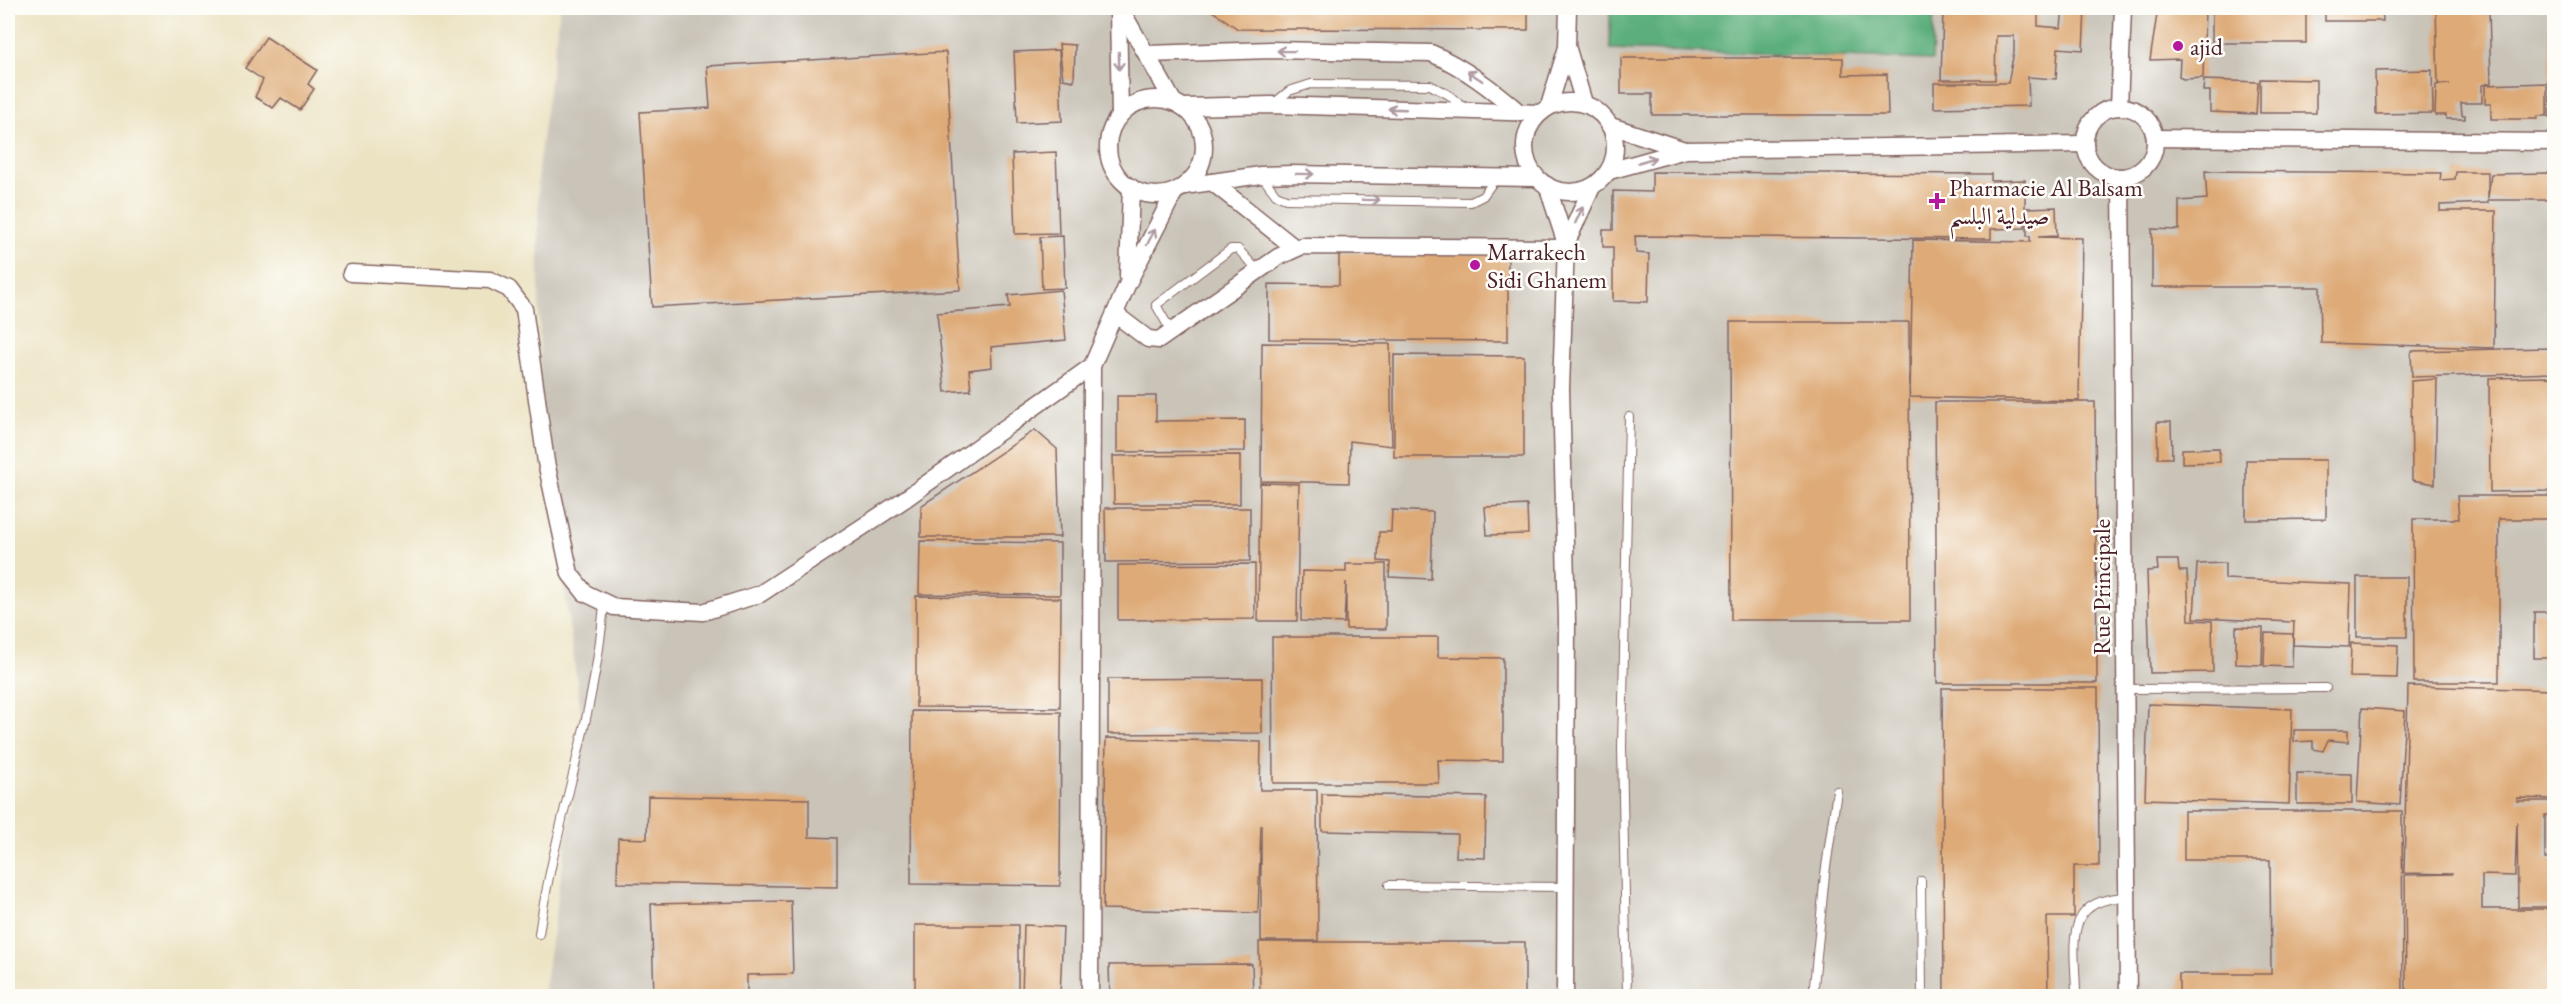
<svg xmlns="http://www.w3.org/2000/svg" width="2562" height="1004" font-family="'EB Garamond',Amiri,serif">
  <style>
    .industrial { fill: #c9c3b8 }
    .forest { fill: #5caf7c; stroke: #536754; stroke-width: 1.5 }
    .building { fill: #deab78 }
    .lines { fill: none; stroke-linecap: round; stroke-linejoin: round }
    .lane-casing { stroke: #836460; stroke-width: 10 }
    .street-casing { stroke: #836460; stroke-width: 19 }
    .lane { stroke: #fff; stroke-width: 8 }
    .street { stroke: #fff; stroke-width: 16 }
    .oneway { stroke: #ae9aa0 }
    .poi-dot { fill: #b5179e; stroke: #fdfcf7; stroke-width: 2 }
    .labels { text-anchor: middle; dominant-baseline: central; stroke-width: 5; stroke-linejoin: round; paint-order: stroke }
    .poi-label { font-size: 24px; fill: #4a1f2b; stroke: #fdfcf7; text-anchor: start }
    .street-label { font-size: 24px; fill: #4a1f2b; stroke: #fdfcf7 }
  </style>
  <rect width="100%" height="100%" fill="#fdfcf7"/>
  <filter id="ink" filterUnits="userSpaceOnUse"><feTurbulence type="fractalNoise" baseFrequency=".0167" numOctaves="2"/><feDisplacementMap in="SourceGraphic" scale="12" xChannelSelector="R" yChannelSelector="G"/><feConvolveMatrix kernelMatrix="1 2 1 2 8 2 1 2 1" color-interpolation-filters="sRGB"/></filter>
  <filter id="wash" filterUnits="userSpaceOnUse"><feTurbulence type="fractalNoise" baseFrequency=".008" numOctaves="4" result="noise"/><feDisplacementMap in="SourceGraphic" scale="24" xChannelSelector="R" yChannelSelector="G"/><feGaussianBlur stdDeviation="1.35" result="paint"/><feColorMatrix in="noise" values="0 0 0 0 0 0 0 0 0 0 0 0 0 0 0 0 0 1.4 0 .05"/><feComposite in="paint" operator="in"/></filter>
  <g filter="url(#wash)">
    <rect width="100%" height="100%" fill="#ece3c3"/>
    <polygon class="industrial" points="560,8 2554,8 2554,996 543,996 583,727 540,412 538,168"/>
    <polygon class="forest" points="1610,8 1934,8 1932,60 1610,49"/>
    <g id="blocks">
      <g class="building">
        <polygon points="1208,8 1528,8 1528,30 1238,29"/>
        <polygon points="1943,8 2038,8 2038,26 2061,28 2063,8 2085,8 2083,50 2058,48 2056,79 2028,77 2029,106 1934,108 1934,83 2008,83 2014,52 2014,36 1996,36 1995,80 1941,80"/>
        <polygon points="2158,8 2205,8 2203,78 2183,79 2179,77 2180,59 2150,60"/>
        <rect x="2212" y="8" width="94" height="35"/>
        <polygon points="2325,8 2382,8 2383,21 2325,21"/>
        <polygon points="2436,8 2489,8 2491,83 2482,85 2482,103 2461,103 2462,115 2465,115 2465,119 2446,119 2446,115 2435,115 2436,85 2450,84 2438,84"/>
        <polygon points="2551,8 2554,8 2554,117 2549,117"/>
        <polygon points="266,37 317,70 308,84 314,89 300,110 281,98 273,108 255,97 263,80 245,68"/>
        <polygon points="1059,44 1075,45 1074,81 1063,79"/>
        <polygon points="1059,50 1062,121 1017,123 1014,52"/>
        <polygon points="946,52 960,290 652,307 640,112 710,108 707,66"/>
        <polygon points="1621,58 1843,58 1843,75 1887,74 1888,115 1652,115 1652,94 1621,94"/>
        <polygon points="2432,70 2433,113 2376,114 2375,71"/>
        <polygon points="2260,79 2316,80 2316,113 2260,113"/>
        <polygon points="2204,80 2258,82 2256,114 2210,112 2210,91 2203,91"/>
        <polygon points="2547,83 2547,116 2537,116 2537,119 2491,119 2491,104 2485,104 2485,85"/>
        <polygon points="1056,152 1059,233 1015,234 1012,154"/>
        <polygon points="2205,171 2441,173 2440,180 2455,179 2456,172 2488,172 2488,198 2491,174 2554,173 2554,200 2488,200 2488,203 2440,205 2440,211 2496,211 2494,348 2321,343 2320,287 2152,287 2152,229 2179,230 2179,201 2207,199"/>
        <polygon points="1652,172 1991,174 1991,181 2025,180 2025,228 1991,229 1991,239 1635,236 1636,253 1649,254 1648,302 1613,301 1613,247 1603,247 1603,230 1613,230 1613,191 1652,192"/>
        <polygon points="2056,207 2057,236 2038,237 2082,238 2079,401 1910,397 1913,240 2030,242 2030,236 2027,236 2027,208"/>
        <polygon points="1063,236 1065,288 1042,289 1040,237"/>
        <polygon points="1339,253 1508,254 1508,341 1269,339 1269,284 1339,285"/>
        <polygon points="1061,290 1066,340 991,347 992,367 969,370 971,390 945,392 937,313 1010,307 1008,295"/>
        <polygon points="1730,322 1909,322 1910,620 1731,620"/>
        <polygon points="1262,343 1390,344 1392,446 1350,441 1349,483 1261,481"/>
        <polygon points="2554,348 2554,373 2412,377 2411,351"/>
        <polygon points="1394,355 1524,356 1524,457 1394,457"/>
        <polygon points="2554,377 2554,491 2490,492 2489,378"/>
        <polygon points="2437,379 2435,484 2412,480 2411,381"/>
        <polygon points="1117,396 1156,396 1156,421 1245,420 1245,451 1117,452"/>
        <polygon points="1935,402 2095,402 2097,683 1937,683"/>
        <polygon points="2157,422 2171,422 2172,458 2158,458"/>
        <polygon points="1035,430 1057,449 1060,537 921,537 921,506"/>
        <polygon points="2219,448 2220,462 2182,463 2182,449"/>
        <polygon points="1240,455 1240,504 1114,504 1113,456"/>
        <polygon points="2246,460 2326,460 2326,519 2246,520"/>
        <polygon points="1260,483 1299,484 1297,621 1258,621"/>
        <polygon points="2457,496 2554,496 2554,519 2499,519 2499,682 2414,682 2413,519 2459,519"/>
        <polygon points="1527,505 1528,534 1487,535 1485,507"/>
        <polygon points="1105,508 1250,508 1250,561 1106,562"/>
        <polygon points="1392,510 1433,512 1431,579 1389,577 1390,562 1378,561 1379,532 1391,532"/>
        <polygon points="920,541 1060,543 1060,595 919,594"/>
        <polygon points="2157,560 2178,560 2179,571 2187,571 2189,620 2212,621 2213,672 2150,673 2147,571 2158,570"/>
        <polygon points="2225,563 2225,579 2351,584 2349,647 2293,645 2294,622 2194,618 2197,564"/>
        <polygon points="1255,564 1255,619 1118,620 1118,565"/>
        <polygon points="1346,564 1386,564 1386,629 1346,629 1346,582 1344,623 1301,621 1302,571 1346,572"/>
        <rect x="2357" y="577" width="50" height="60"/>
        <polygon points="916,596 1061,598 1060,708 916,707"/>
        <rect x="2534" y="612" width="20" height="46"/>
        <polygon points="2236,627 2263,628 2262,665 2236,664"/>
        <polygon points="2265,633 2293,634 2292,667 2264,666"/>
        <polygon points="1272,637 1438,637 1438,657 1503,658 1503,761 1438,760 1439,783 1273,783"/>
        <polygon points="2351,643 2398,645 2397,678 2350,677"/>
        <polygon points="1262,678 1262,733 1108,734 1108,679"/>
        <polygon points="2408,686 2554,690 2554,799 2517,798 2517,801 2554,801 2554,815 2545,815 2545,859 2554,859 2554,907 2518,907 2517,821 2515,876 2482,875 2482,909 2554,909 2554,996 2406,996 2405,875 2453,874 2404,873"/>
        <polygon points="1942,688 2098,688 2099,866 2074,866 2074,917 2047,917 2048,996 1944,996"/>
        <polygon points="2148,704 2292,709 2289,804 2145,799"/>
        <polygon points="2362,708 2405,711 2400,805 2357,802"/>
        <polygon points="912,711 1061,712 1060,886 911,884"/>
        <polygon points="2294,730 2348,730 2348,742 2328,740 2323,751 2313,749 2313,741 2294,742"/>
        <polygon points="1106,738 1261,742 1260,790 1317,790 1318,941 1261,941 1261,825 1258,913 1103,909"/>
        <polygon points="2297,773 2352,774 2352,804 2297,804"/>
        <polygon points="1322,794 1486,797 1485,858 1456,857 1457,834 1322,831"/>
        <polygon points="648,796 809,799 809,837 837,838 837,887 617,883 618,838 647,839"/>
        <polygon points="2184,811 2402,811 2403,996 2179,996 2179,974 2271,974 2270,860 2184,860"/>
        <polygon points="791,901 793,974 747,975 747,996 654,996 651,904"/>
        <rect x="915" y="925" width="103" height="71"/>
        <polygon points="1024,925 1063,927 1060,996 1022,996"/>
        <polygon points="1259,942 1525,942 1525,996 1260,996"/>
        <polygon points="1252,964 1253,996 1110,996 1109,965"/>
      </g>
    </g>
  </g>
  <g filter="url(#ink)">
    <use href="#blocks" fill-opacity="0" stroke="#836460" stroke-width="1.5"/>
    <g class="lines">
      <defs>
        <g id="lane">
          <polyline points="1273,104 1289,91 1311,84 1430,85 1449,95 1465,109"/>
          <polyline points="1261,175 1276,195 1286,199 1471,202 1483,196 1496,178"/>
          <polyline points="1171,331 1156,305 1231,249 1238,249 1258,271"/>
          <polyline points="2125,689 2326,688"/>
          <polyline points="1921,881 1922,996"/>
          <polyline points="1389,885 1563,887"/>
          <path d="M539,934C555,821 595,719 604,604"/>
          <polyline points="1627,996 1622,747 1629,417"/>
          <polyline points="1813,996 1825,874 1837,791"/>
          <path d="M2076,996C2076,947 2060,899 2127,897"/>
        </g>
        <g id="street">
          <polyline points="1118,8 1120,115"/>
          <polyline points="1120,8 1173,101"/>
          <polyline points="1568,8 1567,46 1584,103"/>
          <path d="M1147,54L1271,50L1431,53C1465,68 1492,89 1520,113"/>
          <circle cx="1156" cy="147" r="48"/>
          <circle cx="1570" cy="147" r="45"/>
          <polyline points="1549,106 1567,47"/>
          <polyline points="1183,107 1271,105 1539,113"/>
          <polyline points="2119,107 2123,8"/>
          <circle cx="2120" cy="142" r="35"/>
          <polyline points="1611,126 1685,150"/>
          <polyline points="2155,138 2554,142"/>
          <polyline points="1609,171 1685,150 2085,144"/>
          <polyline points="2121,177 2128,996"/>
          <polyline points="1212,182 1295,248"/>
          <polyline points="1547,185 1566,244"/>
          <polyline points="1184,186 1261,175 1290,174 1537,178"/>
          <polyline points="351,273 490,280 509,289 524,309 546,462 570,574 585,593 614,607 703,612 760,594 905,499 1092,366"/>
          <polyline points="1128,276 1131,187"/>
          <polyline points="1115,314 1148,339 1159,340 1278,257 1302,246 1566,248"/>
          <polyline points="1090,996 1092,366 1128,283 1175,191"/>
          <polyline points="1565,996 1567,621 1561,389 1566,244 1592,187"/>
        </g>
      </defs>
      <use href="#lane" class="lane-casing"/>
      <use href="#street" class="street-casing"/>
      <use href="#lane" class="lane"/>
      <use href="#street" class="street"/>
    </g>
    <defs><path id="oneway-shaft" d="M-6 0H5M1.5-3L5.5 0L1.5 3" fill="none" stroke-width="1.6" stroke-linecap="round" stroke-linejoin="round" transform="scale(1.5)"/></defs>
    <g class="oneway">
      <use href="#oneway-shaft" transform="translate(1286 51) rotate(-179)"/>
      <use href="#oneway-shaft" transform="translate(1119 61) rotate(89)"/>
      <use href="#oneway-shaft" transform="translate(1475 76) rotate(-147)"/>
      <use href="#oneway-shaft" transform="translate(1397 109) rotate(-178)"/>
      <use href="#oneway-shaft" transform="translate(1647 160) rotate(-16)"/>
      <use href="#oneway-shaft" transform="translate(1305 174) rotate(1)"/>
      <use href="#oneway-shaft" transform="translate(1371 200) rotate(1)"/>
      <use href="#oneway-shaft" transform="translate(1579 215) rotate(-65)"/>
      <use href="#oneway-shaft" transform="translate(1151 237) rotate(-63)"/>
    </g>
  </g>
  <g class="poi-dot">
    <circle cx="2178" cy="46" r="6"/>
    <path d="M1934 192h6v6h6v6h-6v6h-6v-6h-6v-6h6z"/>
    <circle cx="1475" cy="265" r="6"/>
  </g>
  <g class="labels">
    <g class="poi-label">
      <text x="2190" y="46">ajid</text>
      <text x="1949" y="187">Pharmacie Al Balsam<tspan x="1949" dy="28">صيدلية البلسم</tspan></text>
      <text x="1487" y="251">Marrakech<tspan x="1487" dy="28">Sidi Ghanem</tspan></text>
    </g>
    <g class="street-label">
      <text transform="translate(2101 587) rotate(-90)">Rue Principale</text>
    </g>
  </g>
  <rect width="2562" height="1004" fill="none" stroke="#fdfcf7" stroke-width="30"/>
</svg>
